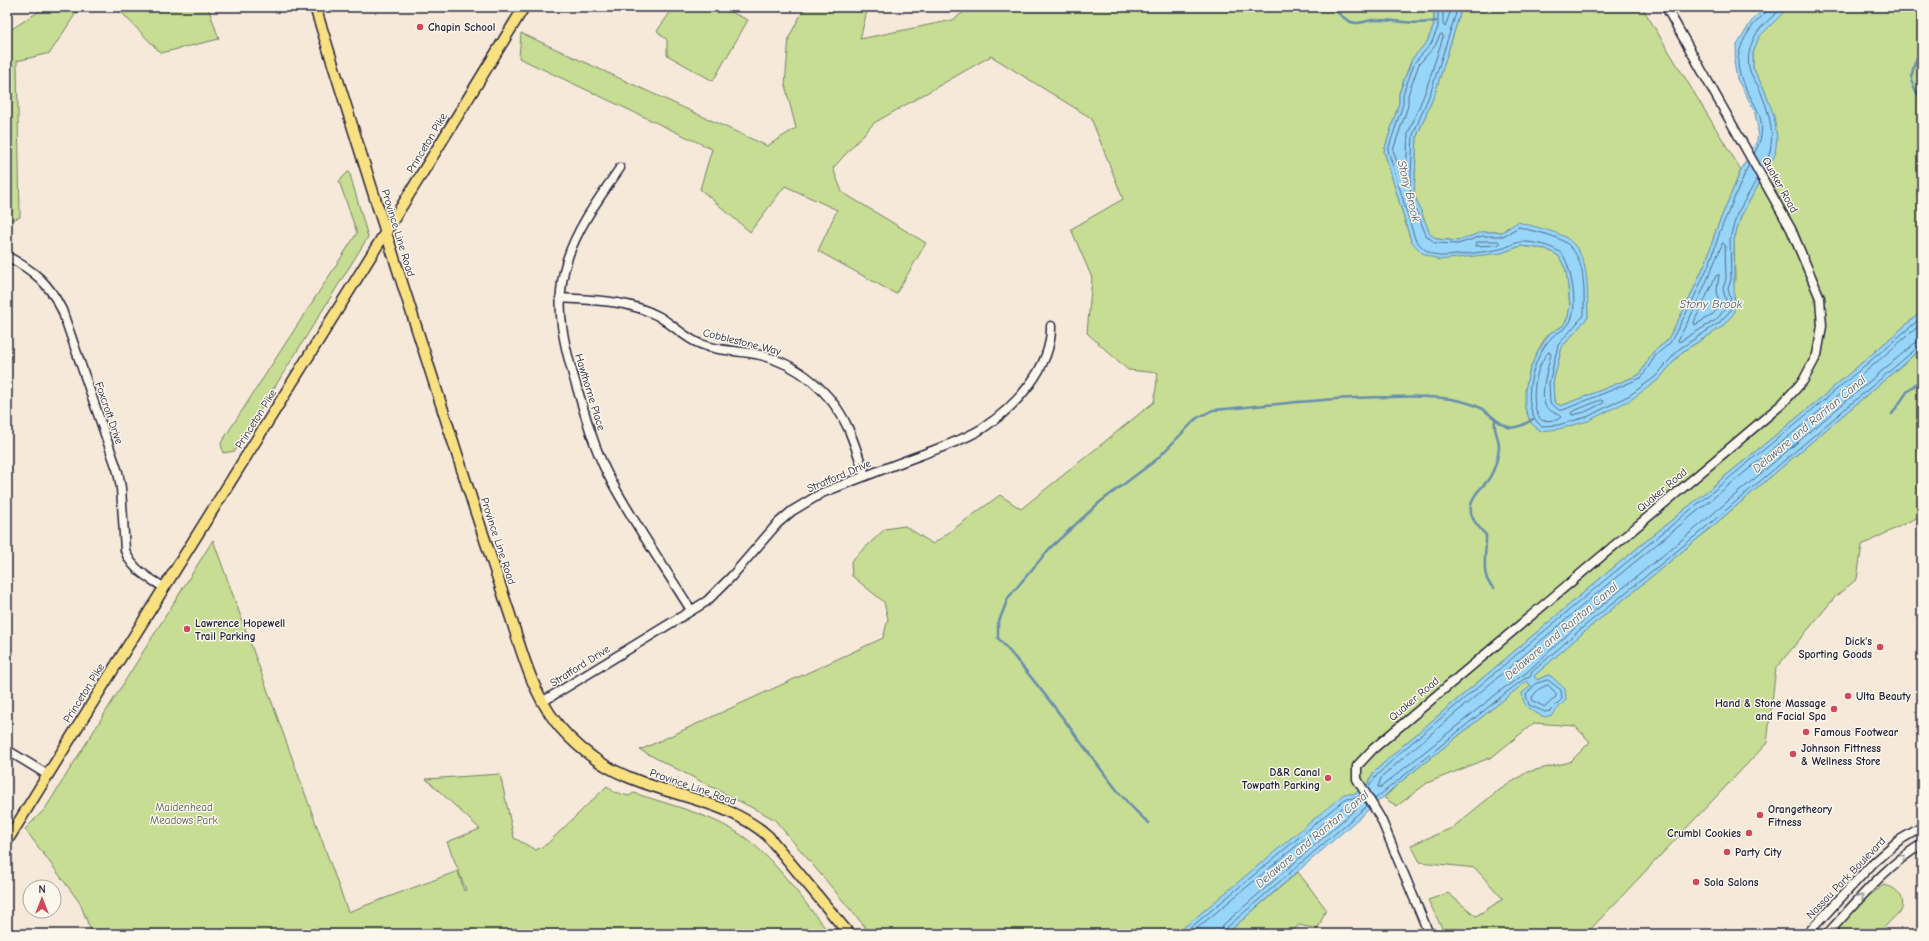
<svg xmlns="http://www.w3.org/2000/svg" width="1929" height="941" font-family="'Comic Neue',sans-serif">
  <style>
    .green { fill: #c6dd93; stroke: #748067 }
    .water { fill: #97d6f9; stroke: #688ead }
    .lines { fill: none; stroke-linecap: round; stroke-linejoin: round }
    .shore { stroke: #516a87; stroke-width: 1 }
    .stream { stroke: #688ead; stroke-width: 2.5 }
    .minor-casing { stroke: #22223b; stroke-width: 11 }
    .major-casing { stroke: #22223b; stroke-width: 13 }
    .minor { stroke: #fbf7ec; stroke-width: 8 }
    .major { stroke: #f9e181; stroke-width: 10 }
    .oneway { stroke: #99979c }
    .poi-dot { fill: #d1495b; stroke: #fbf7ec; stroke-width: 1.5 }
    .labels { text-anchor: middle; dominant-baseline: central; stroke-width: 3; stroke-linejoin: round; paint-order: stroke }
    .poi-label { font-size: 11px; font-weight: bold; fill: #22223b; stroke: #fbf7ec; text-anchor: start }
    .street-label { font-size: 11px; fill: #22223b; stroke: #fbf7ec }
    .park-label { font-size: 11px; fill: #535a55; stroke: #fbf7ec }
    .water-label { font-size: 12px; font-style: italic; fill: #455874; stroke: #fbf7ec }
  </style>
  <rect width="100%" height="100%" fill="#f6e9da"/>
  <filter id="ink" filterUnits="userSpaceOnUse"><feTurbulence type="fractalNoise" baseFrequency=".025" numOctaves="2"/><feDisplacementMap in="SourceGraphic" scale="8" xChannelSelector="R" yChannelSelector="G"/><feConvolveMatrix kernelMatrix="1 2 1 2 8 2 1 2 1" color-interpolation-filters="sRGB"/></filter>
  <g filter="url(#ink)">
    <g class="green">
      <polygon points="46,7 98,7 76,13 50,53 17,61 20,217 7,222 7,32"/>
      <polygon points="116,7 208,7 219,39 161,53"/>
      <polygon points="674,7 720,7 748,20 713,81 667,55 667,40 657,31"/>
      <polygon points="805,7 868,7 860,39 953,20 970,7 1434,7 1434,25 1427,42 1412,59 1399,93 1399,103 1384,151 1411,241 1501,253 1521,246 1546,249 1559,256 1566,270 1570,305 1568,317 1563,326 1550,333 1544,340 1536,354 1528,375 1525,408 1531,423 1658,380 1682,352 1722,327 1735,300 1732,289 1735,280 1734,240 1741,216 1768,168 1773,116 1764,89 1753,68 1753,53 1759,37 1789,7 1922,7 1922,311 1821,398 1602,577 1400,748 1373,773 1368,784 1355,794 1344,795 1176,934 871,934 774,819 640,750 883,638 888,619 884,602 852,576 851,561 885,529 905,526 933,544 1000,495 1021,509 1154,402 1158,373 1128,370 1087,333 1092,278 1071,229 1123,199 1091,118 991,56 874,123 833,168 842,192 926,243 896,294 818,251 837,210 785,186 750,232 700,189 712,149 519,58 521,33 767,146 796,128 785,85 789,37"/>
      <polygon points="1462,7 1642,7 1741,170 1716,230 1707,259 1688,302 1667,341 1653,352 1639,375 1561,406 1554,402 1553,383 1562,347 1588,317 1584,263 1508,227 1502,232 1482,232 1458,241 1437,239 1430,234 1414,194 1417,136 1435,93"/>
      <polygon points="349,171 368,237 235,451 223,453 221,443 357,233 339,181"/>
      <polygon points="1922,348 1922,515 1862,545 1857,579 1836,596 1776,668 1767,743 1586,934 1445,934 1428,900 1448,893 1476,916 1503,899 1475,868 1420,862 1411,845 1452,828 1495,793 1527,772 1570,762 1590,742 1575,726 1534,723 1492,757 1427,783 1397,806 1384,798 1398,784 1527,681 1531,686 1552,677 1548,675 1537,680 1534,676 1585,631 1701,536"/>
      <path d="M213,540L348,912L458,871L464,891L466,890L447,842L480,829L426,779L500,774L514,838L536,850L547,844L607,786L614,792L629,796L634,793C667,804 705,813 735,831C772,853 803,901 830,934H92L80,903L25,829L45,809Z"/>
      <polygon points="1298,872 1326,909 1318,929 1299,925 1289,934 1226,934"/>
      <path d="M1883,885C1895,886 1907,897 1901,910L1878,934H1833L1869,896Z"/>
    </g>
    <g class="water">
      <path d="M1434,7H1462L1435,93L1417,136L1414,194L1430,234L1437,239L1458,241L1482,232H1502L1518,222C1531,226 1555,231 1565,237C1591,253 1587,291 1588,317L1562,347L1553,383L1554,402L1561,406L1639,375L1653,352L1667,341L1688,302L1707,259L1716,230L1741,170L1757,141L1758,128L1754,109L1737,79L1734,62L1737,45L1751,22L1765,7H1789L1759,37L1753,53V68L1764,89L1774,116L1777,138L1775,155L1741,216L1734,240V313L1722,327L1682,352L1658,380L1632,399L1588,421L1559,429L1540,431L1531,423L1525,408V391L1528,375L1536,354L1550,333L1563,326L1568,317L1570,305L1566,270L1559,256L1546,249L1521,246L1501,253L1439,260L1422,253L1411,241L1384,151L1399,103V94L1412,59L1427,42L1434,25Z"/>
      <path d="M1922,311V348L1701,536L1585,631L1534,676L1537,680L1548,675L1552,677L1565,689L1566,700L1552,715L1545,717C1532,712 1523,708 1522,693L1531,686L1527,681L1398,784L1226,934H1176L1344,794H1355L1368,784L1373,773L1400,748L1602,577L1821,398Z"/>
    </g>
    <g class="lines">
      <g class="shore">
        <path d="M1438,7V27L1431,44L1415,62L1403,94V104L1388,150L1415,239C1421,247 1429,254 1439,256C1446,257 1492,251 1500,249C1507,248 1513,243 1520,242C1530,241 1556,246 1563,255C1571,268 1578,305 1571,320C1566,331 1559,330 1551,338C1533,357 1518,406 1541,426L1558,425L1587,417L1630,395L1655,377L1679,349L1719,323L1730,311L1731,301L1728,289L1731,279L1730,238L1737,214L1757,179"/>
        <polyline points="1443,7 1443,25 1445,27 1452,7"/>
        <path d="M1458,7L1431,91L1413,135L1410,195L1426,235L1435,243L1458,244L1482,236H1503L1519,227C1531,231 1552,234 1563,241C1587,255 1584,292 1584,315L1558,345L1549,383L1550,403L1559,410H1563L1641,378L1656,355L1670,343L1691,304L1711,260L1720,231L1749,164"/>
        <polygon points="1442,34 1443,37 1426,90 1408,134 1406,179 1403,181 1393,150 1408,106 1408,95 1419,64 1435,46 1440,35"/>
        <path d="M1754,154C1778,112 1739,98 1738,62C1738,48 1746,34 1755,23C1759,18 1767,14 1768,7"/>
        <path d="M1763,169C1778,143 1771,117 1760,90C1757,83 1751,76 1749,68C1747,57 1750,46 1755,36C1761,25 1774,16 1783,7"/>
        <polygon points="1484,241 1498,241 1500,243 1498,245 1476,246 1476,243"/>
        <polygon points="1723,243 1725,245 1726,279 1723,289 1726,301 1725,309 1716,320 1679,342 1678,340 1696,306"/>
        <polygon points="1719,275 1717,289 1719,307 1712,315 1695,325 1694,322 1716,276"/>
        <polyline points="1922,323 1827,405 1608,584 1406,755 1381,778 1378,787 1381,787 1504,688 1526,673 1579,624 1695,529 1915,343 1922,340"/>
        <path d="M1549,352L1551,354C1548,367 1539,395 1546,407C1550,412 1558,413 1561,417L1557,420L1543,421C1527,410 1535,363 1549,352Z"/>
        <polygon points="1601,400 1603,401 1603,403 1585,412 1573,415 1571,414 1572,412"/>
        <polygon points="1548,680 1561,690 1562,699 1550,711 1545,712 1529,705 1526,695 1535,684"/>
        <polygon points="1548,685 1556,693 1556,697 1545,707 1533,701 1532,697 1539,689"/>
        <polyline points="1368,788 1377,775 1402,751 1605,580 1823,401 1922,317"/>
        <polyline points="1375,799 1507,692 1524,679 1530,677 1532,672 1582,628 1699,533 1918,347 1922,345"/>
        <polyline points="1183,934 1345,799 1356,798 1361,795"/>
        <polyline points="1190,934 1347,804 1359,804 1358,807 1222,926 1219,934"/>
        <polyline points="1224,934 1225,929 1367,806"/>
      </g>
      <g class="stream">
        <path d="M1331,7C1337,12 1344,19 1351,22C1358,25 1365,21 1372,20C1395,19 1414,26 1436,21"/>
        <path d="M1922,46C1914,64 1904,83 1922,98"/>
        <polyline points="1892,414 1907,392 1922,378"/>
        <path d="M1494,588C1479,578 1487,552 1486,535C1474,523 1464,511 1476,494C1480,488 1488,482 1491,475C1495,468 1498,456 1499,448C1500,438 1493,432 1495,421"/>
        <path d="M1149,823C1122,801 1103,771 1082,744C1055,707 1028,672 998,638V624L1008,598L1050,548L1100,502L1156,460L1197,418L1213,410C1272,405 1331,397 1390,397C1410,396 1431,396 1451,399C1462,401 1476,404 1485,411C1504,425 1508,436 1533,419"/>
      </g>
      <defs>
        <g id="minor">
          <path d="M620,168C600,197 578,226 567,260C553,305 564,347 578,391C586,418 594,447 607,473C632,521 663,565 691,610"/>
          <path d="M7,256C34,271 48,282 62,310L118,472L121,488L125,550C131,569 148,577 163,587"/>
          <path d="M560,298C593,300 628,300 658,316C672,324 683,336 698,343C718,352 739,350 760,355C798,364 832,392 848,428C855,444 860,460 865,476"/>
          <path d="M542,702L707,601L732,576L778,523L792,511L822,493C855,480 888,467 921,455C942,447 964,440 983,428C1015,407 1052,368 1051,326"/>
          <polyline points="7,750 48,775"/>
          <polyline points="1429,934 1381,819 1357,779 1357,766 1373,749 1782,404 1803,381 1817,355 1822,326 1820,298 1791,229 1666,7"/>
          <polyline points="1807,934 1874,862 1898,841 1922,827"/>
          <path d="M1827,934C1857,902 1884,867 1922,844"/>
        </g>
        <g id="major">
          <path d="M315,7C367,175 421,343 475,510C487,545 498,580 510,615C524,659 535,703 568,736C585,753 604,767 626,776C673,797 729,801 768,836L849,934"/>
          <path d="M7,841C178,563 354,287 524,7"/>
        </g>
      </defs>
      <use href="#minor" class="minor-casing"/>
      <use href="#major" class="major-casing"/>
      <use href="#minor" class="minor"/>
      <use href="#major" class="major"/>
    </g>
    <defs><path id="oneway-chevron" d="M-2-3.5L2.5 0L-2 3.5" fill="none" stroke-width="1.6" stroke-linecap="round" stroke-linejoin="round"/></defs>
    <g class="oneway">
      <use href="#oneway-chevron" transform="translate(1903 857) rotate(-36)"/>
      <use href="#oneway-chevron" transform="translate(1861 897) rotate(-47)"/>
    </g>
  </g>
  <g class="poi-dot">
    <circle cx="420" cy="27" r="4"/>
    <circle cx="187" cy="629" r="4"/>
    <circle cx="1880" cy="647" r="4"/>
    <circle cx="1848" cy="696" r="4"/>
    <circle cx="1834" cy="709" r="4"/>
    <circle cx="1806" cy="732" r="4"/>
    <circle cx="1793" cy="754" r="4"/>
    <circle cx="1328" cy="778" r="4"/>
    <circle cx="1760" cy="815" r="4"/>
    <circle cx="1749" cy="833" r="4"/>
    <circle cx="1727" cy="852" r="4"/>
    <circle cx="1696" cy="882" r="4"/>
  </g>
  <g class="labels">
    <g class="poi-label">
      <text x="428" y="27">Chapin School</text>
      <text x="195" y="623">Lawrence Hopewell<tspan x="195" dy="13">Trail Parking</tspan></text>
      <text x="1872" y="641" text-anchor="end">Dick's<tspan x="1872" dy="13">Sporting Goods</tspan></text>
      <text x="1856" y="696">Ulta Beauty</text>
      <text x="1826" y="703" text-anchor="end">Hand &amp; Stone Massage<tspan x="1826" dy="13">and Facial Spa</tspan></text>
      <text x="1814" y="732">Famous Footwear</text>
      <text x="1801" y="748">Johnson Fittness<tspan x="1801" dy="13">&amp; Wellness Store</tspan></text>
      <text x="1320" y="772" text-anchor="end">D&amp;R Canal<tspan x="1320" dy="13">Towpath Parking</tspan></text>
      <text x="1768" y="809">Orangetheory<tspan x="1768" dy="13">Fitness</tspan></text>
      <text x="1741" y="833" text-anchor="end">Crumbl Cookies</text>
      <text x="1735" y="852">Party City</text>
      <text x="1704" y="882">Sola Salons</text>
    </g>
    <g class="street-label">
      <text transform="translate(427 143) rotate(-59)">Princeton Pike</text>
      <text transform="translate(1780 185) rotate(61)">Quaker Road</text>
      <text transform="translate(398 233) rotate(73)">Province Line Road</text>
      <text transform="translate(742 342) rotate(14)">Cobblestone Way</text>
      <text transform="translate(590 392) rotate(73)">Hawthorne Place</text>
      <text transform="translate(109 413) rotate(71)">Foxcroft Drive</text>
      <text transform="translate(256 419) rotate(-58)">Princeton Pike</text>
      <text transform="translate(839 476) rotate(-23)">Stratford Drive</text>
      <text transform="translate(1662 490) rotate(-40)">Quaker Road</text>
      <text transform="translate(498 541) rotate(72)">Province Line Road</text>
      <text transform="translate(580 666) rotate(-32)">Stratford Drive</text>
      <text transform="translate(84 693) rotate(-58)">Princeton Pike</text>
      <text transform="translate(1414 699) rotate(-40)">Quaker Road</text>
      <text transform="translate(693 787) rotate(19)">Province Line Road</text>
      <text transform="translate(1846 878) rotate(-46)">Nassau Park Boulevard</text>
    </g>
    <g class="park-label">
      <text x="184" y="807">Maidenhead<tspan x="184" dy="13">Meadows Park</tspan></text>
    </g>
    <g class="water-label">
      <text transform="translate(1409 191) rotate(76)">Stony Brook</text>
      <text x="1711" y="304">Stony Brook</text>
      <text transform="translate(1809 424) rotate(-40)">Delaware and Raritan Canal</text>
      <text transform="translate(1561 631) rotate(-40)">Delaware and Raritan Canal</text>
      <text transform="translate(1312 839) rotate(-40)">Delaware and Raritan Canal</text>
    </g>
  </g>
  <rect width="1929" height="941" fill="none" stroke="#fbf7ec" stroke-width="24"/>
  <rect x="12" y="12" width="1905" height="917" fill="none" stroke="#22223b" stroke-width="1.5" filter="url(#ink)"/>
  <g transform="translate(42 899)"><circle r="19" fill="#fbf7ec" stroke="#a4a2a5"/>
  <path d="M0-3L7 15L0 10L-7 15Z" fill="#d1495b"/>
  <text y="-6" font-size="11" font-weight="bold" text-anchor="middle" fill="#22223b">N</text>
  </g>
</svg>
